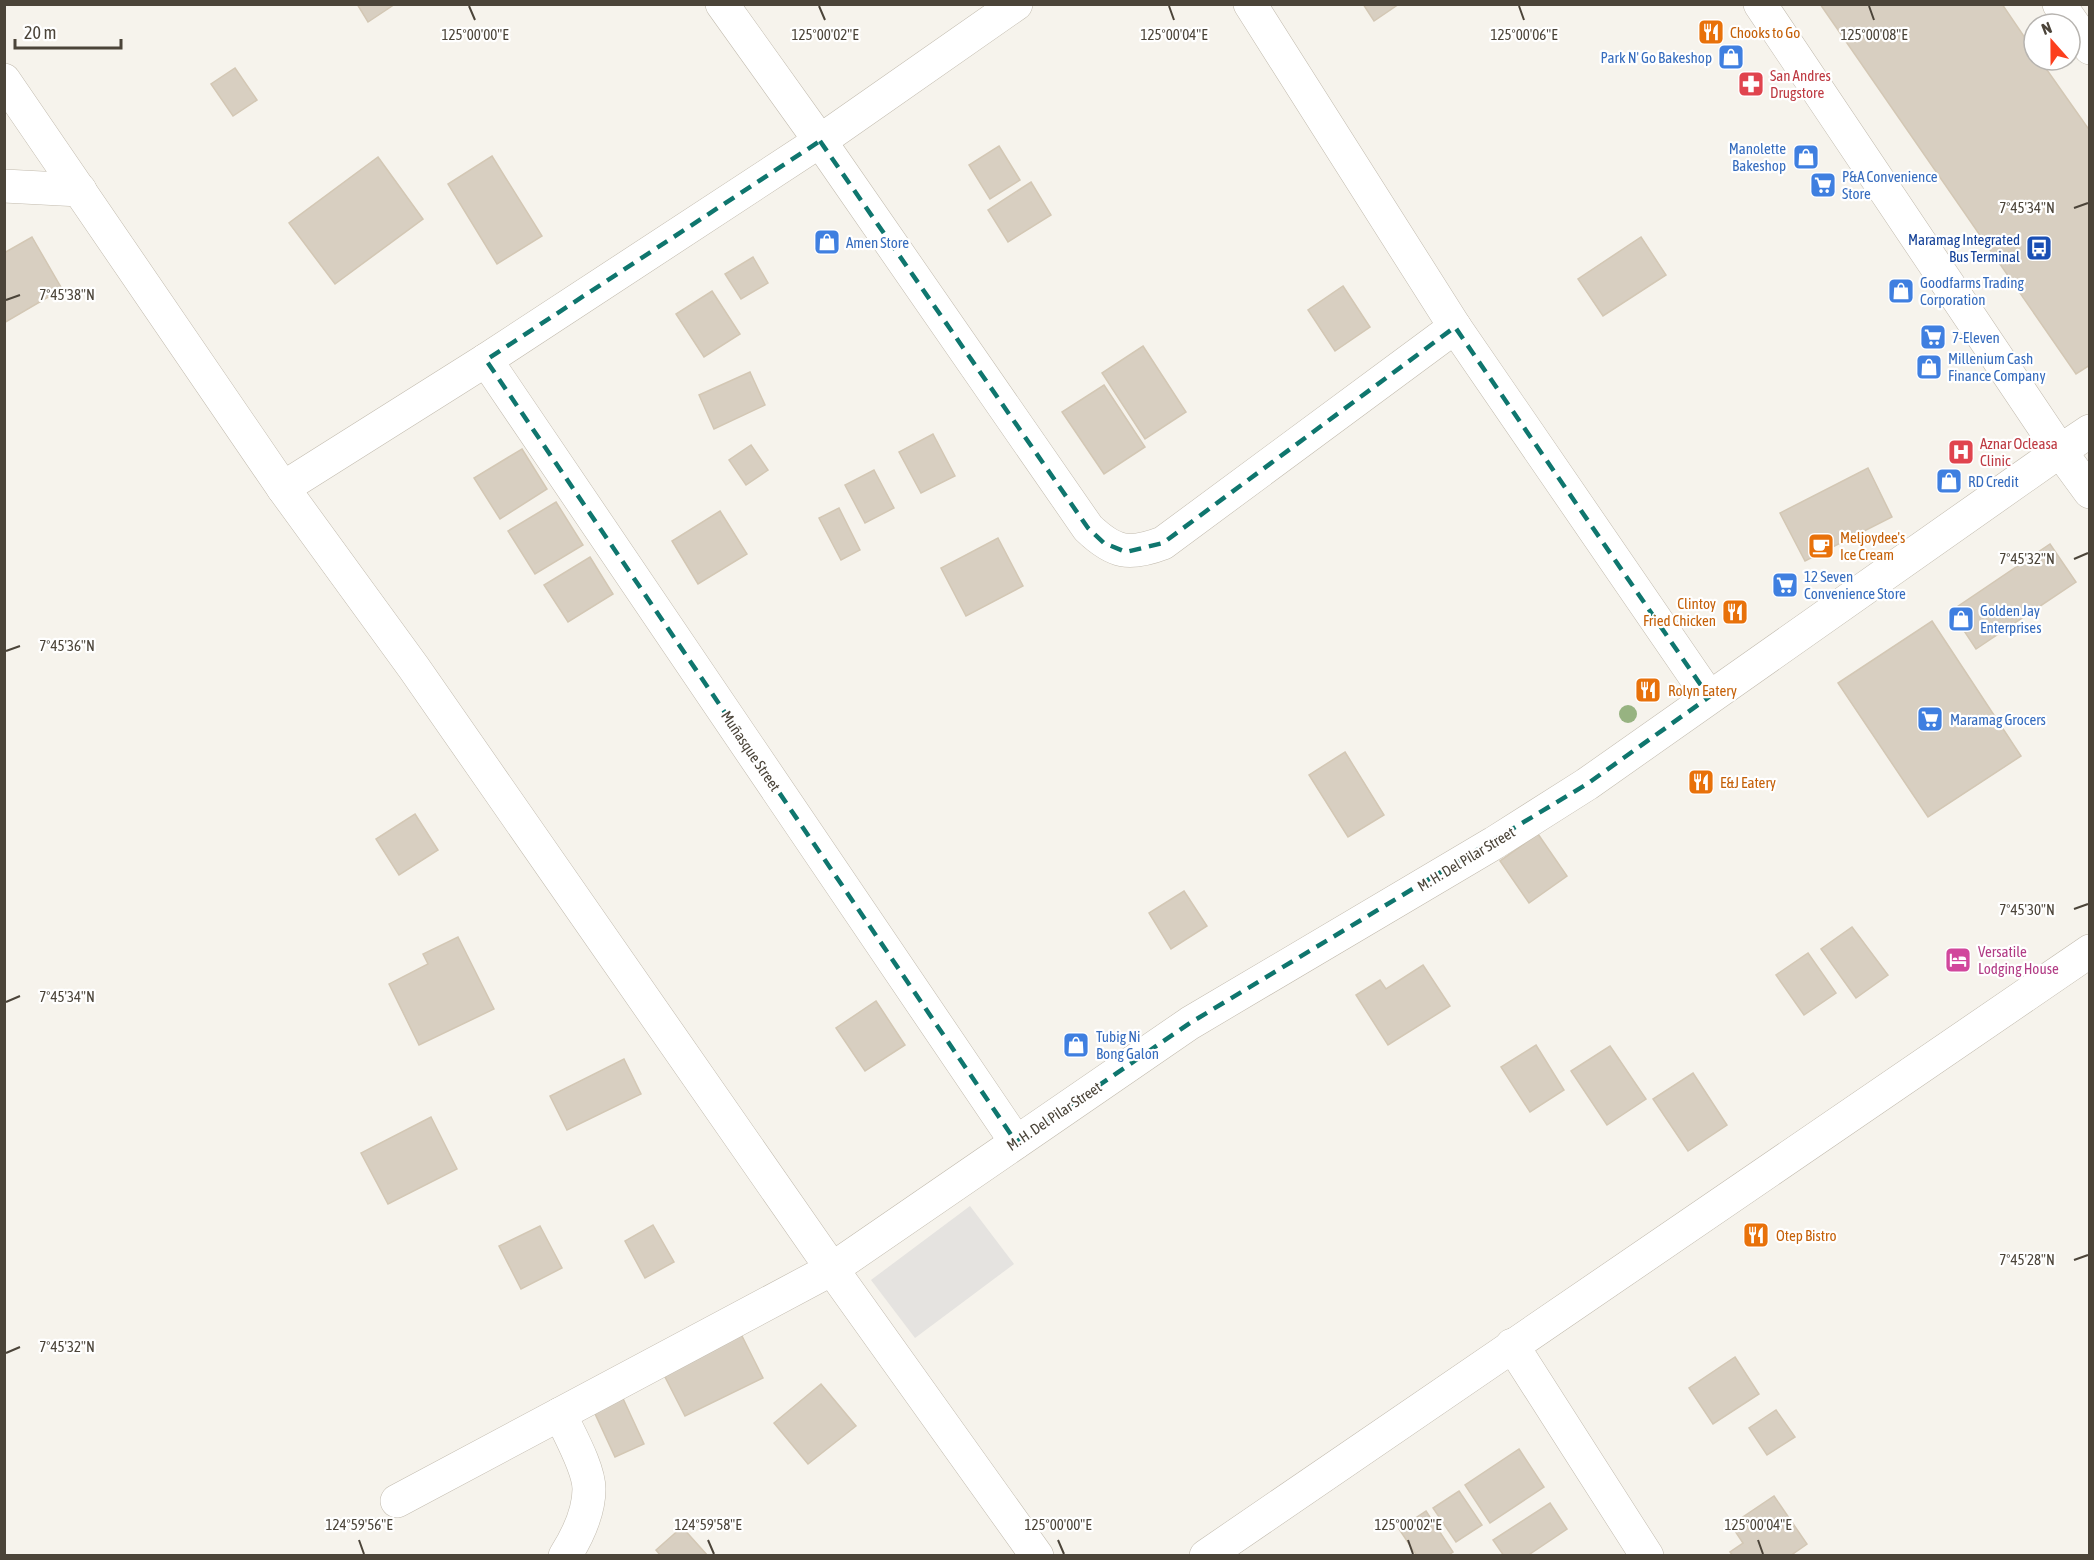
<svg xmlns="http://www.w3.org/2000/svg" width="2094" height="1560" font-family="'Asap Condensed',sans-serif">
  <style>
    .parking { fill: #e5e3e0 }
    .building { fill: #d8cfc1; stroke: #d3c7b4; stroke-width: 1.5 }
    .lines { fill: none; stroke-linecap: round; stroke-linejoin: round }
    .minor-casing { stroke: #c2bbae; stroke-width: 34 }
    .tertiary-casing { stroke: #c2bbae; stroke-width: 34 }
    .minor { stroke: #fff; stroke-width: 33 }
    .tertiary { stroke: #fff; stroke-width: 33 }
    .tree { fill: #97b381 }
    .marked { fill: none; stroke: #0f766e; stroke-width: 4.5; stroke-dasharray: 12 8; stroke-linejoin: round }
    .ticks { fill: none; stroke: #4b4439; stroke-width: 2 }
    .labels { text-anchor: middle; dominant-baseline: central; stroke-width: 4.5; stroke-linejoin: round; paint-order: stroke }
    .food-label { font-size: 15px; fill: #c56008; stroke: #fff; text-anchor: start }
    .shop-label { font-size: 15px; fill: #366cbe; stroke: #fff; text-anchor: start }
    .health-label { font-size: 15px; fill: #be3a42; stroke: #fff; text-anchor: start }
    .transit-label { font-size: 15px; fill: #164399; stroke: #fff; text-anchor: end }
    .street-label { font-size: 15px; fill: #4b4439; stroke: #fff }
    .hotel-label { font-size: 15px; fill: #b23c85; stroke: #fff; text-anchor: start }
    .ticks-label { font-size: 15px; text-anchor: middle; fill: #4b4439; stroke: #fff; stroke-width: 4.5; stroke-linejoin: round; paint-order: stroke }
  </style>
  <rect width="100%" height="100%" fill="#f6f3ec"/>
  <polygon class="parking" points="970,1206 1014,1264 915,1338 871,1280"/>
  <g class="building">
    <polygon points="357,4 395,4 368,22"/>
    <polygon points="1363,4 1399,4 1374,21"/>
    <polygon points="1820,4 2002,4 2034,51 2034,60 2040,60 2090,131 2090,365 2076,374"/>
    <polygon points="235,68 257,100 233,116 211,84"/>
    <polygon points="999,146 1020,180 990,199 969,165"/>
    <polygon points="492,156 542,236 497,264 448,184"/>
    <polygon points="378,157 423,219 335,284 289,223"/>
    <polygon points="1031,182 1051,215 1008,242 988,210"/>
    <polygon points="32,237 62,289 4,323 4,253"/>
    <polygon points="1641,237 1666,275 1603,316 1578,279"/>
    <polygon points="753,257 768,283 741,299 725,274"/>
    <polygon points="1343,286 1370,327 1335,351 1308,310"/>
    <polygon points="712,291 740,334 704,357 676,314"/>
    <polygon points="1143,346 1186,412 1145,439 1102,373"/>
    <polygon points="750,372 765,405 714,429 699,395"/>
    <polygon points="1104,385 1145,447 1104,474 1062,412"/>
    <polygon points="933,434 955,476 921,493 899,452"/>
    <polygon points="751,445 768,470 746,485 729,460"/>
    <polygon points="522,449 547,489 500,519 474,478"/>
    <polygon points="1868,468 1892,517 1805,561 1780,513"/>
    <polygon points="874,470 894,508 865,523 845,485"/>
    <polygon points="556,502 583,545 535,574 508,531"/>
    <polygon points="839,508 860,550 841,560 819,518"/>
    <polygon points="720,511 747,554 698,584 672,541"/>
    <polygon points="998,538 1023,586 966,616 941,568"/>
    <polygon points="2050,544 2076,582 1976,649 1951,611"/>
    <polygon points="590,557 613,594 568,622 544,585"/>
    <polygon points="1932,621 2021,756 1928,817 1838,683"/>
    <polygon points="1345,752 1384,815 1348,837 1309,775"/>
    <polygon points="415,814 438,850 399,875 376,839"/>
    <polygon points="1538,834 1567,876 1529,903 1500,861"/>
    <polygon points="1184,891 1207,926 1171,949 1149,913"/>
    <polygon points="1852,927 1888,975 1856,998 1821,949"/>
    <polygon points="458,937 494,1009 419,1045 389,984 428,964 423,954"/>
    <polygon points="1808,953 1836,993 1804,1015 1776,975"/>
    <polygon points="1423,965 1450,1006 1388,1045 1356,995 1380,980 1386,989"/>
    <polygon points="876,1001 905,1045 865,1071 836,1028"/>
    <polygon points="1536,1045 1564,1090 1530,1112 1501,1067"/>
    <polygon points="1610,1046 1646,1099 1607,1125 1571,1071"/>
    <polygon points="624,1059 641,1094 567,1130 550,1096"/>
    <polygon points="1693,1073 1727,1125 1688,1151 1653,1099"/>
    <polygon points="431,1117 457,1169 388,1204 361,1153"/>
    <polygon points="653,1225 674,1262 645,1278 625,1241"/>
    <polygon points="540,1226 562,1268 521,1289 499,1246"/>
    <polygon points="741,1334 763,1378 685,1416 663,1373"/>
    <polygon points="1735,1357 1759,1394 1713,1424 1689,1388"/>
    <polygon points="821,1384 856,1426 808,1464 774,1423"/>
    <polygon points="620,1392 644,1444 615,1457 591,1405"/>
    <polygon points="1776,1410 1795,1437 1767,1455 1749,1428"/>
    <polygon points="1519,1449 1544,1487 1490,1523 1465,1485"/>
    <polygon points="1459,1491 1482,1525 1456,1542 1433,1508"/>
    <polygon points="1774,1496 1807,1544 1790,1556 1733,1556 1730,1552 1743,1543 1731,1525"/>
    <polygon points="1550,1503 1567,1529 1527,1556 1504,1556 1493,1540"/>
    <polygon points="1426,1511 1453,1552 1447,1556 1417,1556 1399,1529"/>
    <polygon points="682,1527 708,1556 661,1556 656,1550"/>
  </g>
  <g class="lines">
    <defs>
      <g id="minor">
        <path d="M722,4L820,141L1088,528C1114,553 1129,556 1163,543L1455,327"/>
        <polyline points="1250,4 1455,327 1709,697"/>
        <polyline points="2059,4 2090,48"/>
        <polyline points="4,80 283,488 414,668 832,1269 1037,1556"/>
        <polyline points="4,186 80,190"/>
        <polyline points="486,360 1016,1142"/>
        <polyline points="283,488 486,360 820,141 1016,4"/>
        <polyline points="1512,1345 1647,1556"/>
        <path d="M560,1414C569,1434 589,1468 589,1489C589,1512 577,1537 565,1556"/>
        <polyline points="397,1501 832,1269 1190,1023 1494,843 1587,784 2060,451 2090,492"/>
        <polyline points="1206,1556 2090,951"/>
      </g>
      <polyline id="tertiary" points="1760,4 2060,451 2090,431"/>
    </defs>
    <use href="#minor" class="minor-casing"/>
    <use href="#tertiary" class="tertiary-casing"/>
    <use href="#minor" class="minor"/>
    <use href="#tertiary" class="tertiary"/>
  </g>
  <circle class="tree" cx="1628" cy="714" r="9"/>
  <path class="marked" d="M820,141L1088,528L1104,543L1126,552L1163,543L1455,327L1709,697L1587,784L1190,1023L1016,1142L486,360Z"/>
  <path class="ticks" d="M469,6L475,20M819,6L825,20M1169,6L1174,20M1519,6L1524,20M1869,6L1874,20M2074,208L2088,203M6,300L20,295M2074,559L2088,553M6,651L20,646M2074,909L2088,904M6,1002L20,996M2074,1260L2088,1255M6,1353L20,1347M359,1540L364,1554M708,1540L714,1554M1058,1540L1064,1554M1408,1540L1413,1554M1758,1540L1763,1554"/>
  <defs>
    <symbol id="restaurant-square" viewBox="-11 -11 22 22"><rect x="-9" y="-9" width="18" height="18" rx="4" fill="#e8710a" stroke="#fff"/><path d="M-5-6h1v4h1v-4h1v4h1v-4h1v5L-1.5 .5V6h-2V.5L-5-1ZM5-6V6H3V1.5H1.5Q1.5-4 5-6Z" fill="#fff"/></symbol>
    <symbol id="shop-square" viewBox="-11 -11 22 22"><rect x="-9" y="-9" width="18" height="18" rx="4" fill="#3f7fe0" stroke="#fff"/><path d="M-5-2.5h2.3a2.7 3.5 0 0 1 5.4 0H5L5.5 6h-11ZM-1.5-2.5h3a1.5 2.3 0 0 0-3 0Z" fill="#fff"/></symbol>
    <symbol id="pharmacy-square" viewBox="-11 -11 22 22"><rect x="-9" y="-9" width="18" height="18" rx="4" fill="#e0444e" stroke="#fff"/><path d="M-2-6h4v4h4v4h-4v4h-4v-4h-4v-4h4Z" fill="#fff"/></symbol>
    <symbol id="supermarket-square" viewBox="-11 -11 22 22"><rect x="-9" y="-9" width="18" height="18" rx="4" fill="#3f7fe0" stroke="#fff"/><path d="M-6-5.5h2.5l.6 2H6L4.5 2H-2.5L-4.4-4H-6ZM-1.5 3.2a1.3 1.3 0 1 0 .1 0ZM3 3.2a1.3 1.3 0 1 0 .1 0Z" fill="#fff"/></symbol>
    <symbol id="bus-square" viewBox="-11 -11 22 22"><rect x="-9" y="-9" width="18" height="18" rx="4" fill="#1a4fb4" stroke="#fff"/><path d="M-5-6H5V4H4V6H2V4H-2V6H-4V4H-5ZM-3.5-4V0h7V-4ZM-3.5 1.2v1.5H-2V1.2ZM2 1.2v1.5H3.5V1.2Z" fill="#fff"/></symbol>
    <symbol id="hospital-square" viewBox="-11 -11 22 22"><rect x="-9" y="-9" width="18" height="18" rx="4" fill="#e0444e" stroke="#fff"/><path d="M-5-5h3v3.5h4V-5h3V5h-3V1.5h-4V5h-3Z" fill="#fff"/></symbol>
    <symbol id="cafe-square" viewBox="-11 -11 22 22"><rect x="-9" y="-9" width="18" height="18" rx="4" fill="#e8710a" stroke="#fff"/><path d="M-5.5-4.5H6V0H3Q3 3.5 0 3.5H-2.5Q-5.5 3.5-5.5 0ZM3-3.2v2h1.7v-2ZM-6 4.5H4V6H-6Z" fill="#fff"/></symbol>
    <symbol id="hotel-square" viewBox="-11 -11 22 22"><rect x="-9" y="-9" width="18" height="18" rx="4" fill="#d1479c" stroke="#fff"/><path d="M-6-4.5h1.5V1H6V5H4.5V3h-9V5H-6ZM-4 0a1.8 1.8 0 1 1 3.6 0ZM.5 0V-2.5h3Q6-2.5 6 0Z" fill="#fff"/></symbol>
  </defs>
  <g fill-rule="evenodd">
    <use href="#restaurant-square" x="1696" y="17" width="30" height="30"/>
    <use href="#shop-square" x="1716" y="42" width="30" height="30"/>
    <use href="#pharmacy-square" x="1736" y="69" width="30" height="30"/>
    <use href="#shop-square" x="1791" y="142" width="30" height="30"/>
    <use href="#supermarket-square" x="1808" y="170" width="30" height="30"/>
    <use href="#shop-square" x="812" y="227" width="30" height="30"/>
    <use href="#bus-square" x="2024" y="233" width="30" height="30"/>
    <use href="#shop-square" x="1886" y="276" width="30" height="30"/>
    <use href="#supermarket-square" x="1918" y="322" width="30" height="30"/>
    <use href="#shop-square" x="1914" y="352" width="30" height="30"/>
    <use href="#hospital-square" x="1946" y="437" width="30" height="30"/>
    <use href="#shop-square" x="1934" y="466" width="30" height="30"/>
    <use href="#cafe-square" x="1806" y="531" width="30" height="30"/>
    <use href="#supermarket-square" x="1770" y="570" width="30" height="30"/>
    <use href="#restaurant-square" x="1720" y="597" width="30" height="30"/>
    <use href="#shop-square" x="1946" y="604" width="30" height="30"/>
    <use href="#restaurant-square" x="1633" y="675" width="30" height="30"/>
    <use href="#supermarket-square" x="1915" y="704" width="30" height="30"/>
    <use href="#restaurant-square" x="1686" y="767" width="30" height="30"/>
    <use href="#hotel-square" x="1943" y="945" width="30" height="30"/>
    <use href="#shop-square" x="1061" y="1030" width="30" height="30"/>
    <use href="#restaurant-square" x="1741" y="1220" width="30" height="30"/>
  </g>
  <g class="labels">
    <g class="food-label">
      <text x="1730" y="32">Chooks to Go</text>
      <text x="1840" y="537">Meljoydee's<tspan x="1840" dy="17">Ice Cream</tspan></text>
      <text x="1716" y="603" text-anchor="end">Clintoy<tspan x="1716" dy="17">Fried Chicken</tspan></text>
      <text x="1668" y="690">Rolyn Eatery</text>
      <text x="1720" y="782">E&amp;J Eatery</text>
      <text x="1776" y="1235">Otep Bistro</text>
    </g>
    <g class="shop-label">
      <text x="1712" y="57" text-anchor="end">Park N' Go Bakeshop</text>
      <text x="1786" y="148" text-anchor="end">Manolette<tspan x="1786" dy="17">Bakeshop</tspan></text>
      <text x="1842" y="176">P&amp;A Convenience<tspan x="1842" dy="17">Store</tspan></text>
      <text x="846" y="242">Amen Store</text>
      <text x="1920" y="282">Goodfarms Trading<tspan x="1920" dy="17">Corporation</tspan></text>
      <text x="1952" y="337">7-Eleven</text>
      <text x="1948" y="358">Millenium Cash<tspan x="1948" dy="17">Finance Company</tspan></text>
      <text x="1968" y="481">RD Credit</text>
      <text x="1804" y="576">12 Seven<tspan x="1804" dy="17">Convenience Store</tspan></text>
      <text x="1980" y="610">Golden Jay<tspan x="1980" dy="17">Enterprises</tspan></text>
      <text x="1950" y="719">Maramag Grocers</text>
      <text x="1096" y="1036">Tubig Ni<tspan x="1096" dy="17">Bong Galon</tspan></text>
    </g>
    <g class="health-label">
      <text x="1770" y="75">San Andres<tspan x="1770" dy="17">Drugstore</tspan></text>
      <text x="1980" y="443">Aznar Ocleasa<tspan x="1980" dy="17">Clinic</tspan></text>
    </g>
    <g class="transit-label">
      <text x="2020" y="239">Maramag Integrated<tspan x="2020" dy="17">Bus Terminal</tspan></text>
    </g>
    <g class="street-label">
      <text transform="translate(751 751) rotate(56)">Muñasque Street</text>
      <text transform="translate(1466 859) rotate(-31)">M. H. Del Pilar Street</text>
      <text transform="translate(1054 1116) rotate(-34)">M. H. Del Pilar Street</text>
    </g>
    <g class="hotel-label">
      <text x="1978" y="951">Versatile<tspan x="1978" dy="17">Lodging House</tspan></text>
    </g>
  </g>
  <g class="ticks-label">
    <text x="475" y="40">125°00'00"E</text>
    <text x="825" y="40">125°00'02"E</text>
    <text x="1174" y="40">125°00'04"E</text>
    <text x="1524" y="40">125°00'06"E</text>
    <text x="1874" y="40">125°00'08"E</text>
    <text x="2027" y="213">7°45'34"N</text>
    <text x="67" y="300">7°45'38"N</text>
    <text x="2027" y="564">7°45'32"N</text>
    <text x="67" y="651">7°45'36"N</text>
    <text x="2027" y="915">7°45'30"N</text>
    <text x="67" y="1002">7°45'34"N</text>
    <text x="2027" y="1265">7°45'28"N</text>
    <text x="67" y="1352">7°45'32"N</text>
    <text x="359" y="1530">124°59'56"E</text>
    <text x="708" y="1530">124°59'58"E</text>
    <text x="1058" y="1530">125°00'00"E</text>
    <text x="1408" y="1530">125°00'02"E</text>
    <text x="1758" y="1530">125°00'04"E</text>
  </g>
  <rect width="2094" height="1560" fill="none" stroke="#4b4439" stroke-width="12"/>
  <g transform="translate(2052 42) rotate(339)"><circle r="28" fill="#ffffff" stroke="#b7b4b0" stroke-width="1.5"/>
  <path d="M0-4.5L10 22L0 15L-10 22Z" fill="#fc3f1d"/>
  <text y="-9" font-size="16" font-weight="bold" text-anchor="middle" fill="#4b4439">N</text>
  </g>
  <path d="M15 39v9h106v-9" fill="none" stroke="#4b4439" stroke-width="3"/>
  <text x="24" y="39" font-size="18" fill="#4b4439" stroke="#ffffff" stroke-width="4.5" paint-order="stroke">20 m</text>
</svg>
